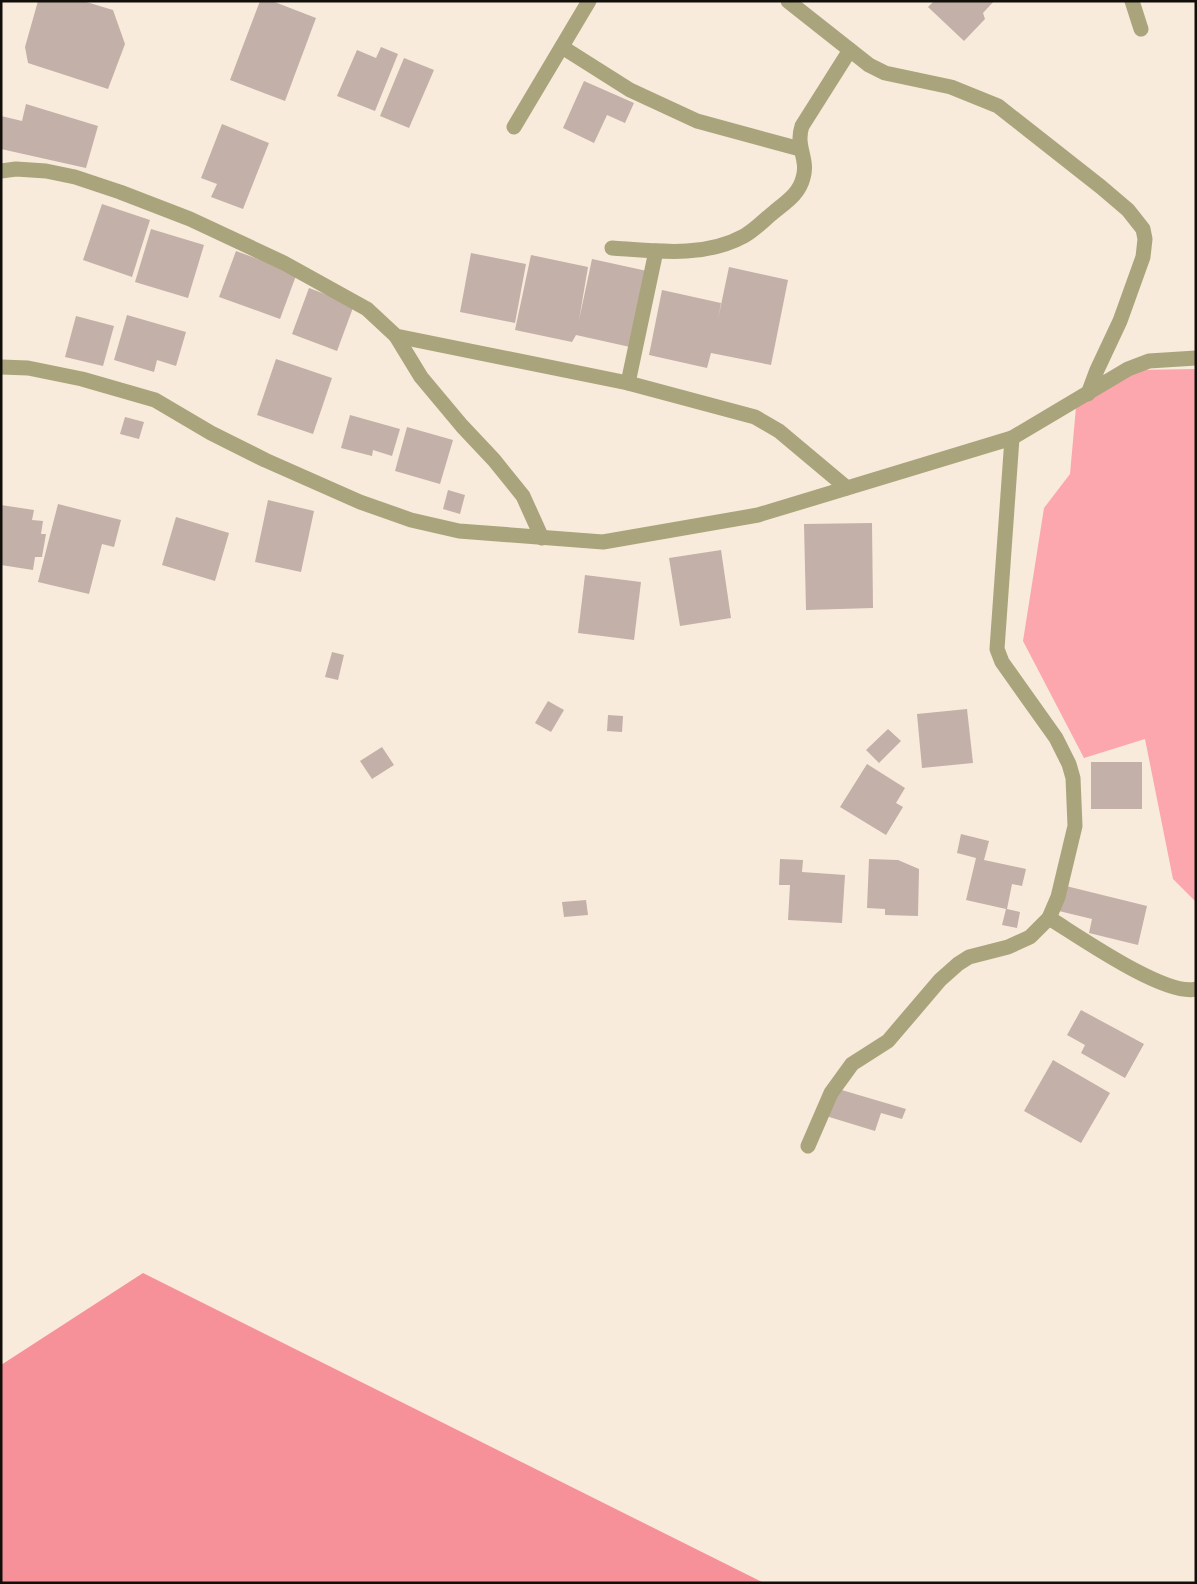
<svg xmlns="http://www.w3.org/2000/svg" width="1197" height="1584" font-family="'DM Sans',sans-serif">
  <style>
    .green { fill: #fca7ad }
    .forest { fill: #f79199 }
    .building { fill: #c3b0a8 }
    .lines { fill: none; stroke-linecap: round; stroke-linejoin: round }
    .street { stroke: #aaa47c; stroke-width: 15 }
  </style>
  <rect width="100%" height="100%" fill="#f8ebdc"/>
  <polygon class="green" points="1196,369 1196,902 1173,879 1145,739 1084,758 1023,641 1044,508 1070,474 1076,407 1134,370"/>
  <polygon class="forest" points="143,1273 764,1583 1,1583 1,1365"/>
  <g class="building">
    <polygon points="38,1 83,1 113,10 125,44 108,89 28,63 25,47"/>
    <polygon points="260,1 272,1 316,18 285,101 230,80"/>
    <polygon points="934,1 994,1 983,13 985,19 964,41 928,7"/>
    <polygon points="381,47 398,54 375,111 337,96 357,50 376,58"/>
    <polygon points="404,58 434,70 409,128 380,116"/>
    <polygon points="584,81 634,103 625,123 607,115 594,143 563,128"/>
    <polygon points="26,104 98,126 86,168 1,149 1,116 22,121"/>
    <polygon points="222,124 269,143 243,209 211,197 217,184 201,178"/>
    <polygon points="102,204 150,220 132,277 83,260"/>
    <polygon points="151,229 204,245 188,298 135,282"/>
    <polygon points="236,251 297,273 280,319 219,297"/>
    <polygon points="471,253 526,264 515,323 460,312"/>
    <polygon points="531,255 588,267 579,320 592,259 647,271 630,347 576,335 572,342 515,330"/>
    <polygon points="729,267 788,280 771,365 711,353 707,368 649,355 662,290 721,303 718,319"/>
    <polygon points="309,288 354,305 337,351 292,334"/>
    <polygon points="127,315 186,332 176,366 157,360 154,372 114,360"/>
    <polygon points="76,316 114,326 103,366 65,357"/>
    <polygon points="276,359 332,378 313,434 257,415"/>
    <polygon points="350,415 400,429 392,456 373,450 372,456 341,448"/>
    <polygon points="125,417 144,422 139,439 120,434"/>
    <polygon points="407,427 453,440 440,484 395,471"/>
    <polygon points="448,490 465,495 460,514 443,509"/>
    <polygon points="268,500 314,511 301,572 255,562"/>
    <polygon points="58,504 121,520 114,547 102,544 89,594 38,582"/>
    <polygon points="1,505 34,510 32,520 43,521 41,534 46,534 42,557 35,557 33,570 1,565"/>
    <polygon points="176,517 229,533 215,581 162,565"/>
    <polygon points="872,523 873,608 806,610 804,524"/>
    <polygon points="721,550 731,618 680,626 669,558"/>
    <polygon points="585,575 641,582 634,640 578,633"/>
    <polygon points="332,652 344,655 338,680 325,677"/>
    <polygon points="548,701 564,710 551,732 535,723"/>
    <polygon points="967,709 973,763 922,768 917,714"/>
    <polygon points="608,715 623,716 622,732 607,731"/>
    <polygon points="888,729 901,741 879,763 866,750"/>
    <polygon points="382,747 394,765 372,779 360,761"/>
    <rect x="1091" y="762" width="51" height="47"/>
    <polygon points="867,764 905,788 896,803 903,807 886,835 840,807"/>
    <polygon points="961,834 989,841 984,860 1026,869 1022,886 1012,884 1007,909 1020,912 1017,928 1002,925 1006,909 966,900 976,858 957,853"/>
    <polygon points="780,859 803,860 802,872 845,875 842,923 788,920 790,885 779,885"/>
    <polygon points="869,859 898,860 919,869 918,916 885,915 885,909 867,908"/>
    <polygon points="1066,886 1147,906 1138,945 1089,933 1092,919 1059,911"/>
    <polygon points="586,900 588,915 564,917 562,902"/>
    <polygon points="1081,1010 1144,1044 1125,1078 1081,1053 1085,1045 1067,1035"/>
    <polygon points="1053,1060 1110,1093 1081,1143 1024,1111"/>
    <polygon points="835,1088 906,1109 902,1119 881,1113 875,1131 826,1116"/>
  </g>
  <g class="lines">
    <g class="street">
      <polyline points="788,1 869,65 885,73 951,87 998,106 1101,187 1128,210 1143,229 1145,239 1143,257 1120,321 1097,370 1088,394"/>
      <polyline points="1132,1 1141,29"/>
      <polyline points="562,47 630,90 697,121 800,149"/>
      <polyline points="514,127 589,1"/>
      <polyline points="1,171 16,169 46,171 75,177 120,192 190,219 284,263 367,309 396,336 421,377 462,426 494,460 523,496 542,538"/>
      <path d="M612,248C655,251 704,258 744,236C755,230 764,220 774,212C786,202 799,194 803,178C809,159 795,147 802,126L850,50"/>
      <polyline points="396,336 628,383 755,417 779,431 847,488"/>
      <polyline points="1,367 28,368 82,379 155,400 211,433 265,460 360,502 411,520 459,531 603,542 758,515 1012,438 1128,369 1149,361 1196,358"/>
      <polyline points="628,383 656,251"/>
      <path d="M1049,918C1077,935 1165,997 1196,989"/>
      <polyline points="808,1146 831,1093 852,1064 888,1041 940,980 958,964 969,957 1008,947 1030,937 1049,918 1058,897 1075,826 1073,778 1069,764 1056,738 1002,662 997,649 1012,438"/>
    </g>
  </g>
  <rect width="1197" height="1584" fill="none" stroke="#120e09" stroke-width="5"/>
</svg>
